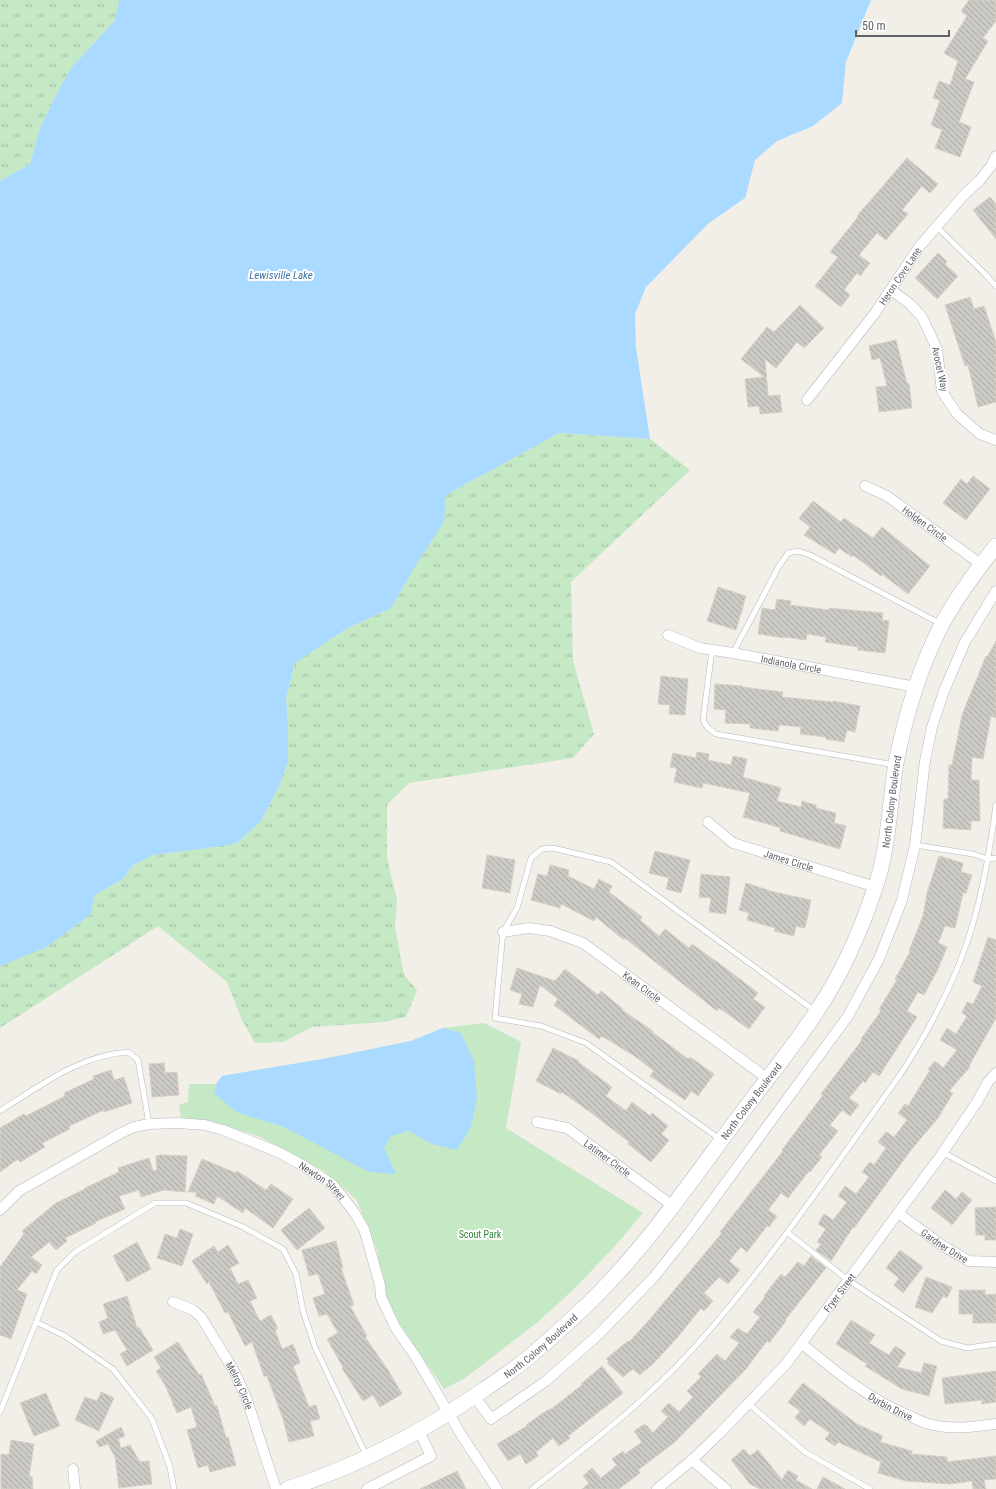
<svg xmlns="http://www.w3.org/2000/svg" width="996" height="1489" font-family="'Roboto Condensed',sans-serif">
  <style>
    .grass { fill: url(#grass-tufts) }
    .green { fill: #c5e8c5 }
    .water { fill: #aadaff }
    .building { fill: url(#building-back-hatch); stroke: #d6d1c6 }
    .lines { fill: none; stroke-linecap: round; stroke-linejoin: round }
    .service-casing { stroke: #b5b8bc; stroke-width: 6 }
    .minor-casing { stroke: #b5b8bc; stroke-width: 11 }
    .secondary-casing { stroke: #b6babf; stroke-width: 16 }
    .service { stroke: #fff; stroke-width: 5 }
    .minor { stroke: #fff; stroke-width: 10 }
    .secondary { stroke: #fff; stroke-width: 15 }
    .labels { text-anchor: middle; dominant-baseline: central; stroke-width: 4; stroke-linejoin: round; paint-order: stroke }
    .street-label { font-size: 10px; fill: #5f6368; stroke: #fff }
    .park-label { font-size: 10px; fill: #348238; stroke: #fff }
    .water-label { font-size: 11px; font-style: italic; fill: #4174aa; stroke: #fff }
  </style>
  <defs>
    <pattern id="grass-tufts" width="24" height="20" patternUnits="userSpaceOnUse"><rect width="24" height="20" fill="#c5e8c5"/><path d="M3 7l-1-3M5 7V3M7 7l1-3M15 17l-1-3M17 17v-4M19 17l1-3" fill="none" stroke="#a3c0a4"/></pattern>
    <pattern id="building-back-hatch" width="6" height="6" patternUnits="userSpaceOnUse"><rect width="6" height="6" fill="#cccac5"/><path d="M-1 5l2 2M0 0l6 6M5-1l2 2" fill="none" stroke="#a9a8a4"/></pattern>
  </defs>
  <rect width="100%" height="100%" fill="#f1efe8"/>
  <g class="grass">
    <polygon points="0,0 119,0 115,20 72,67 61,85 40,128 30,164 0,181"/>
    <polygon points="559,433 650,439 690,470 571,582 573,661 594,734 573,758 409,783 387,805 387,858 397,900 395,927 404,975 417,990 406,1017 384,1022 312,1027 283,1042 255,1043 242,1020 227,982 158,926 0,1028 0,966 95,895 123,879 133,865 153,855 216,847 261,821 279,786 288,762 288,723 286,699 295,663 346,629 391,608 414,568 443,522 446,495"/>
  </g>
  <polygon class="green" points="484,1023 521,1042 506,1128 643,1213 615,1246 576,1287 538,1322 465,1378 444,1389 399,1323 384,1290 377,1250 356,1199 322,1170 258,1136 211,1122 181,1117 179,1105 188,1102 189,1084 216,1084 222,1076 323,1059 411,1041 443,1028"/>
  <g class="water">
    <polygon points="119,0 871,0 846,62 842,103 813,126 777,141 755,160 745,198 709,223 646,287 635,314 636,348 650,439 559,433 446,495 444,522 414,568 391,608 346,629 295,663 286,699 288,723 288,762 279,786 261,821 237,843 216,847 153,855 133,865 123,879 95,895 90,915 45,948 0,966 0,181 30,164 40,128 61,85 72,67 115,20"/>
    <polygon points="443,1028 461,1033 474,1061 477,1098 471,1127 457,1150 432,1144 409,1131 391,1136 384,1148 396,1174 369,1172 284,1127 236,1112 214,1093 216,1084 222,1076 323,1059 411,1041"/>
  </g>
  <g class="building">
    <polygon points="969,0 996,0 996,21 983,38 988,41 965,79 974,82 959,122 971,127 960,157 935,148 942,130 931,125 940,100 933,98 939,81 950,85 958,61 944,53 967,16 961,11"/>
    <polygon points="907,158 938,184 930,193 922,186 902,210 908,214 886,240 877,233 859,255 870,263 860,276 857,273 844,290 850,295 841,307 815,286 838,257 830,252 858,217 857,216"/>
    <polygon points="990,197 996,204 996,239 973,210"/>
    <polygon points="938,253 947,262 945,264 958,276 937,299 915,278"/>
    <polygon points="970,297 974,309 984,306 996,342 996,402 978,407 968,365 965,366 945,305"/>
    <polygon points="800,305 824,328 804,348 797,342 776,368 765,359 768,396 780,395 782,412 760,414 759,406 748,407 745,379 764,377 741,359 767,327 774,332"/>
    <polygon points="896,340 907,384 909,383 912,408 879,412 876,387 887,386 880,358 872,360 869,346"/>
    <polygon points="973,476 990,489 966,520 943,503 961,479 967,484"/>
    <polygon points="813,501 841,522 844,518 873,538 882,527 930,566 908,594 882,574 881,576 853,555 852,557 839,548 835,554 804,535 810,527 799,518"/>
    <polygon points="718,587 746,596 736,630 707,621"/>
    <polygon points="777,599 791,601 790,605 829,610 829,608 883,613 882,620 889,621 885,653 858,650 858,647 825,642 826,637 807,634 806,640 785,637 785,638 758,634 762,608 775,610"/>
    <polygon points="996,641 996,718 991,716 983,759 972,757 971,780 979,780 980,821 971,821 971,830 943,828 944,799 948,799 949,765 952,765 962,715 986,656 987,657"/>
    <polygon points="661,676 688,679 685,715 669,714 670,705 658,704"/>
    <polygon points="715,684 742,686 742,687 783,692 782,697 833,702 833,701 860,706 855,732 847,730 844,742 826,739 826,737 800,734 801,727 779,725 778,731 750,728 750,724 725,723 726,710 714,709"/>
    <polygon points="697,752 709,754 708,760 731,765 733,756 747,759 743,777 781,788 777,801 801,807 802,801 816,805 816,808 836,813 834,823 846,826 840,849 780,831 781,828 743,817 750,793 703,783 702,788 674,782 677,768 670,767 673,753 696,758"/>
    <polygon points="655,851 690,860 681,893 666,889 669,878 649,873"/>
    <polygon points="487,855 515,860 510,893 482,888"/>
    <polygon points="939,856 963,863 961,872 972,875 966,893 963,893 955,928 945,926 938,943 947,947 938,969 924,995 918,992 907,1011 917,1017 879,1076 873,1072 865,1083 863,1081 849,1098 859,1105 850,1116 842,1110 830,1125 838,1131 819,1155 822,1157 810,1172 809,1171 788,1198 781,1193 768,1210 777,1216 769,1227 767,1226 747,1252 741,1247 729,1261 740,1270 728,1284 719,1277 704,1293 713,1301 704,1311 701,1308 677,1338 652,1365 639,1375 633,1369 623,1377 607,1363 609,1361 606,1359 628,1341 629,1342 650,1319 722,1233 720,1232 783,1151 782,1150 823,1095 821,1094 862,1040 861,1039 881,1011 879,1009 897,980 895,979 910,952 909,951 923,916 927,893"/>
    <polygon points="550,865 569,870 568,876 594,889 599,879 612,886 609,892 642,917 640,920 659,936 665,929 689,948 692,944 724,967 758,993 753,999 765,1007 749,1029 719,1008 717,1011 625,938 624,940 596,917 594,921 561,904 560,908 531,900 538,874 547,876"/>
    <polygon points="701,874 730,877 726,914 709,912 711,898 699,897"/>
    <polygon points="746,883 774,892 811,900 805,928 796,926 794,936 774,931 775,928 747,920 749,913 739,910"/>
    <polygon points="988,937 996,940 996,1018 969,1066 970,1067 949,1091 953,1093 938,1118 911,1150 854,1228 853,1227 831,1261 816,1250 821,1244 817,1242 826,1229 818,1224 824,1214 833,1220 847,1202 838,1196 845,1186 856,1194 869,1177 862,1172 870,1162 874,1165 886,1148 878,1142 886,1132 894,1137 907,1120 898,1113 905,1104 908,1106 930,1070 928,1069 935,1061 943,1068 957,1050 940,1040 947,1028 956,1034 967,1016 962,1013 967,1002 973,1004 982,986 973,982"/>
    <polygon points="517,968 555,981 565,969 598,995 601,991 623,1009 622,1010 653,1031 652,1032 688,1059 690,1057 714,1074 698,1096 691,1091 685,1100 650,1076 654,1071 636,1057 602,1036 599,1039 554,1005 558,999 540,985 533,1007 519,1004 522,994 510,990"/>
    <polygon points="553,1048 579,1061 578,1062 612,1087 606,1096 626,1111 632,1102 650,1116 652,1113 668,1126 661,1134 669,1140 651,1162 628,1144 629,1142 593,1114 562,1092 561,1094 536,1081"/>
    <polygon points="164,1063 165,1073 177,1072 179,1095 152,1097 149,1064"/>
    <polygon points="111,1070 114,1080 124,1077 132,1103 104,1112 104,1110 69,1126 70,1129 42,1143 45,1147 20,1162 18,1159 0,1172 0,1128 24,1114 26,1116 65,1096 64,1093 94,1079 93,1076"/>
    <polygon points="161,1155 187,1156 185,1192 164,1190 141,1197 139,1190 119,1196 125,1209 95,1222 96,1223 65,1238 67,1241 56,1250 49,1242 31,1257 42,1265 36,1274 32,1271 17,1290 27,1294 11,1339 0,1335 0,1267 24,1234 22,1231 56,1203 85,1189 85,1188 119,1172 118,1168 149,1158 153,1171 157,1170 156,1156"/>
    <polygon points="202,1159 236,1173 237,1171 266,1190 271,1184 293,1199 273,1228 245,1208 243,1213 217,1196 214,1204 195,1196 197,1192 188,1192"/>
    <polygon points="945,1190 956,1199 962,1192 972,1200 952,1225 931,1208"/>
    <polygon points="996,1207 996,1240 985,1240 985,1235 976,1235 975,1208"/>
    <polygon points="309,1208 325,1228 297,1250 281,1230"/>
    <polygon points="180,1229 193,1234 182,1266 157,1258 165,1234 177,1238"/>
    <polygon points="336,1241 343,1268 341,1268 354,1305 350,1306 367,1336 365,1337 388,1370 402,1394 380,1407 373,1395 363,1401 342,1368 343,1367 327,1339 338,1333 327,1314 319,1316 313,1298 325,1294 318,1274 309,1276 302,1250"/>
    <polygon points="137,1242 151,1269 127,1282 113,1256"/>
    <polygon points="228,1245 239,1263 230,1268 238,1284 248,1280 257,1298 250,1301 260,1321 271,1315 278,1329 275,1330 282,1349 293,1344 300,1363 293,1366 309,1407 316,1405 320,1419 310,1421 314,1436 289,1442 283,1419 267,1376 264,1376 252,1342 245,1346 228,1312 225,1313 209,1282 207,1284 192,1261 214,1246 218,1252"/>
    <polygon points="900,1250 923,1267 903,1293 894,1285 899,1278 886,1268"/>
    <polygon points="811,1256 826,1268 785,1320 786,1321 769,1343 767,1341 746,1369 675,1442 638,1470 640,1473 619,1489 582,1489 589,1483 583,1476 592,1468 601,1478 617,1465 612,1459 623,1451 625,1454 642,1442 634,1431 643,1425 646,1425 653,1433 668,1417 661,1411 669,1403 679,1412 693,1397 687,1391 701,1377 698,1374 717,1354 725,1361 739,1343 730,1337 738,1328 747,1334 760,1317 753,1312 765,1297 764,1296 781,1274 785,1277 798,1262 804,1266"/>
    <polygon points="926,1277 952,1287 947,1298 943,1296 932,1313 915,1307"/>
    <polygon points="959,1290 985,1290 985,1295 996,1294 996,1323 973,1323 973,1314 959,1314"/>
    <polygon points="127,1296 137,1328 139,1327 153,1350 127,1366 120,1354 127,1350 115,1330 103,1334 99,1322 108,1318 103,1304"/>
    <polygon points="851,1320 875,1335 869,1343 889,1355 895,1346 906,1353 897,1367 921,1373 924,1363 937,1366 929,1396 902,1389 865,1366 867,1364 836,1344"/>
    <polygon points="178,1342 199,1375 201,1374 215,1406 217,1406 226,1438 228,1437 236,1465 210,1472 208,1465 198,1468 187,1430 197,1427 191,1407 177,1413 165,1385 156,1371 161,1368 154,1357"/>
    <polygon points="602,1366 623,1393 568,1436 570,1438 559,1446 553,1438 536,1452 538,1456 526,1464 520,1454 508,1461 497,1444 527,1426 526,1425 549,1409 550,1410 582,1385 581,1384"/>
    <polygon points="996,1371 996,1402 982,1404 982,1400 945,1404 942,1378"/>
    <polygon points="803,1383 857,1424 883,1436 880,1442 912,1451 911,1454 947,1457 947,1462 996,1456 996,1479 984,1480 986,1489 973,1489 972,1481 951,1484 906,1481 878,1473 881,1462 838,1442 835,1446 825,1439 830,1433 810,1419 804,1426 795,1418 800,1411 788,1402"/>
    <polygon points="101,1392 114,1398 99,1431 75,1420 85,1397 97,1401"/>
    <polygon points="46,1393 60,1426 34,1436 20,1403"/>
    <polygon points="121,1427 125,1436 118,1439 121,1448 130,1445 140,1462 149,1461 152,1484 119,1488 115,1457 108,1444 99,1447 96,1441"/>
    <polygon points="11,1440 34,1444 29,1477 32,1476 33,1489 1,1489 1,1454 9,1455"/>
    <polygon points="744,1449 750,1456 758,1450 782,1480 788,1470 798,1476 796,1480 812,1489 760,1489 750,1484 731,1460"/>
    <polygon points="457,1471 466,1489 420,1489"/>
    <polygon points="823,1477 845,1489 817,1489"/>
  </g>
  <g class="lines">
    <defs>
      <g id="service">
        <polyline points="936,226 984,273 996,286"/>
        <polyline points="712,650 703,720 707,727 716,734 895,765"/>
        <polyline points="733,653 779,566 788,553 798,551 810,555 941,624"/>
        <polyline points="915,845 973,854 988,859 996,858"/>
        <path d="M0,1111C40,1086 80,1055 128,1052L138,1060L149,1124"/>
        <polyline points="721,1140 586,1043 541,1026 495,1018 503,932 517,908 531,858 542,849 553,848 611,862 815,1011"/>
        <polyline points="942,1152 996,1181"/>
        <polyline points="788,1233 848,1280 941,1341 967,1348 996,1344"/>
        <polyline points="36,1322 65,1336 113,1369 152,1419 170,1467 174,1489"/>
        <polyline points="749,1404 805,1452 870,1489"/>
        <polyline points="0,1412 57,1270 75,1252 155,1203 186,1203 243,1227 283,1249 296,1274 303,1311 315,1347 366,1455"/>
        <path d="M532,1489C580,1452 628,1415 671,1372C701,1342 728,1309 754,1276C805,1211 852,1142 900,1075C932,1026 960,973 975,916C985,880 991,842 996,805"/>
      </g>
      <g id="minor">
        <polyline points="891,290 910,304 922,317 937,349 942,391 957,414 980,434 996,440"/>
        <path id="s1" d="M807,400L875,313L919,247L963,196L980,180L991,166L996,156"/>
        <path id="s2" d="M865,486L887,496L982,565"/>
        <path id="s3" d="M668,635L700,648L733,653L916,687"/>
        <path id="s4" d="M708,822L733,843L876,887"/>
        <path id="s5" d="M503,932L529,928L550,931L583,943L768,1079"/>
        <path id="s6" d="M537,1122L567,1128L673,1206"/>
        <path id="s7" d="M0,1210L19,1191L121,1133L134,1127L149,1124L177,1123L205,1125L223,1130L278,1152L302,1165L333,1185L354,1212L364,1229L380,1285L381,1297L395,1327L417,1359L462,1436L497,1489"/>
        <path id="s8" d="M898,1213L942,1245L969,1261L996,1262"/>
        <path id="s9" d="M173,1302L193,1310L201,1317L234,1371L246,1397L276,1489"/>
        <path id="s10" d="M801,1343C836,1372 870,1400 912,1417C918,1420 924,1423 929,1424C951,1430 974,1427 996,1424"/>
        <polyline points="474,1396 491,1419 546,1381 599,1334 654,1277 689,1233 848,1016 879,959 902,900 915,845 925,761 932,727 944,691 965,642 996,591"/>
        <polyline points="692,1460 726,1489"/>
        <polyline points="73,1469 75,1489"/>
        <polyline points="367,1489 431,1456 419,1431"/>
        <path id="s11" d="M657,1489L692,1460L720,1433L786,1364L939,1158L977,1102L988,1082L996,1073"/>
      </g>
      <g id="secondary">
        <path id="s12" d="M287,1489C358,1466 423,1432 485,1389C502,1377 520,1366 535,1352C554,1336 572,1319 590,1302C646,1247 691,1181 738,1118C763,1084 791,1050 815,1014C840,977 860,933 874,891C889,850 889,806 896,763C905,717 919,670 940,628C955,599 976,571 996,546"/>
      </g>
    </defs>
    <use href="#service" class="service-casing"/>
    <use href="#minor" class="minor-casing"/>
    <use href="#secondary" class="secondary-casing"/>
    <use href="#service" class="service"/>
    <use href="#minor" class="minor"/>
    <use href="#secondary" class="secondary"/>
  </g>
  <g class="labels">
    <g class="street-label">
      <text stroke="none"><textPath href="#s1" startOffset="155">Heron Cove Lane</textPath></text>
      <text transform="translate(940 369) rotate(78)">Avocet Way</text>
      <text stroke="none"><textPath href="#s2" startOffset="71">Holden Circle</textPath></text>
      <text stroke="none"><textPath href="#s3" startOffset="127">Indianola Circle</textPath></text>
      <text stroke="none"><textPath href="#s12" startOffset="953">North Colony Boulevard</textPath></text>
      <text stroke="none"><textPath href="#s4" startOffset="91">James Circle</textPath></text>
      <text stroke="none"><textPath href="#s5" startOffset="156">Kean Circle</textPath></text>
      <text stroke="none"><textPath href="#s12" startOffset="617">North Colony Boulevard</textPath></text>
      <text stroke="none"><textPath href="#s6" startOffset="81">Latimer Circle</textPath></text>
      <text stroke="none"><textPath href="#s7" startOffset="361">Newton Street</textPath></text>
      <text stroke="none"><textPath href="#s8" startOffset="57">Gardner Drive</textPath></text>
      <text stroke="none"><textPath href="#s11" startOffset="269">Fryer Street</textPath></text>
      <text stroke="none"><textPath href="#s12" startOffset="293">North Colony Boulevard</textPath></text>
      <text stroke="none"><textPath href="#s9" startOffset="111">Melroy Circle</textPath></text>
      <text stroke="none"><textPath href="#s10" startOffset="110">Durbin Drive</textPath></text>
    </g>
    <g class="park-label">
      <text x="480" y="1234">Scout Park</text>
    </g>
    <g class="water-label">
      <text x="281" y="275">Lewisville Lake</text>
    </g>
  </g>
  <path d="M856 30v6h93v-6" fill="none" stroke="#5f6368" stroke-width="2"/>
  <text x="862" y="30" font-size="12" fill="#5f6368" stroke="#ffffff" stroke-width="3" paint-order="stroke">50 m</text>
</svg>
